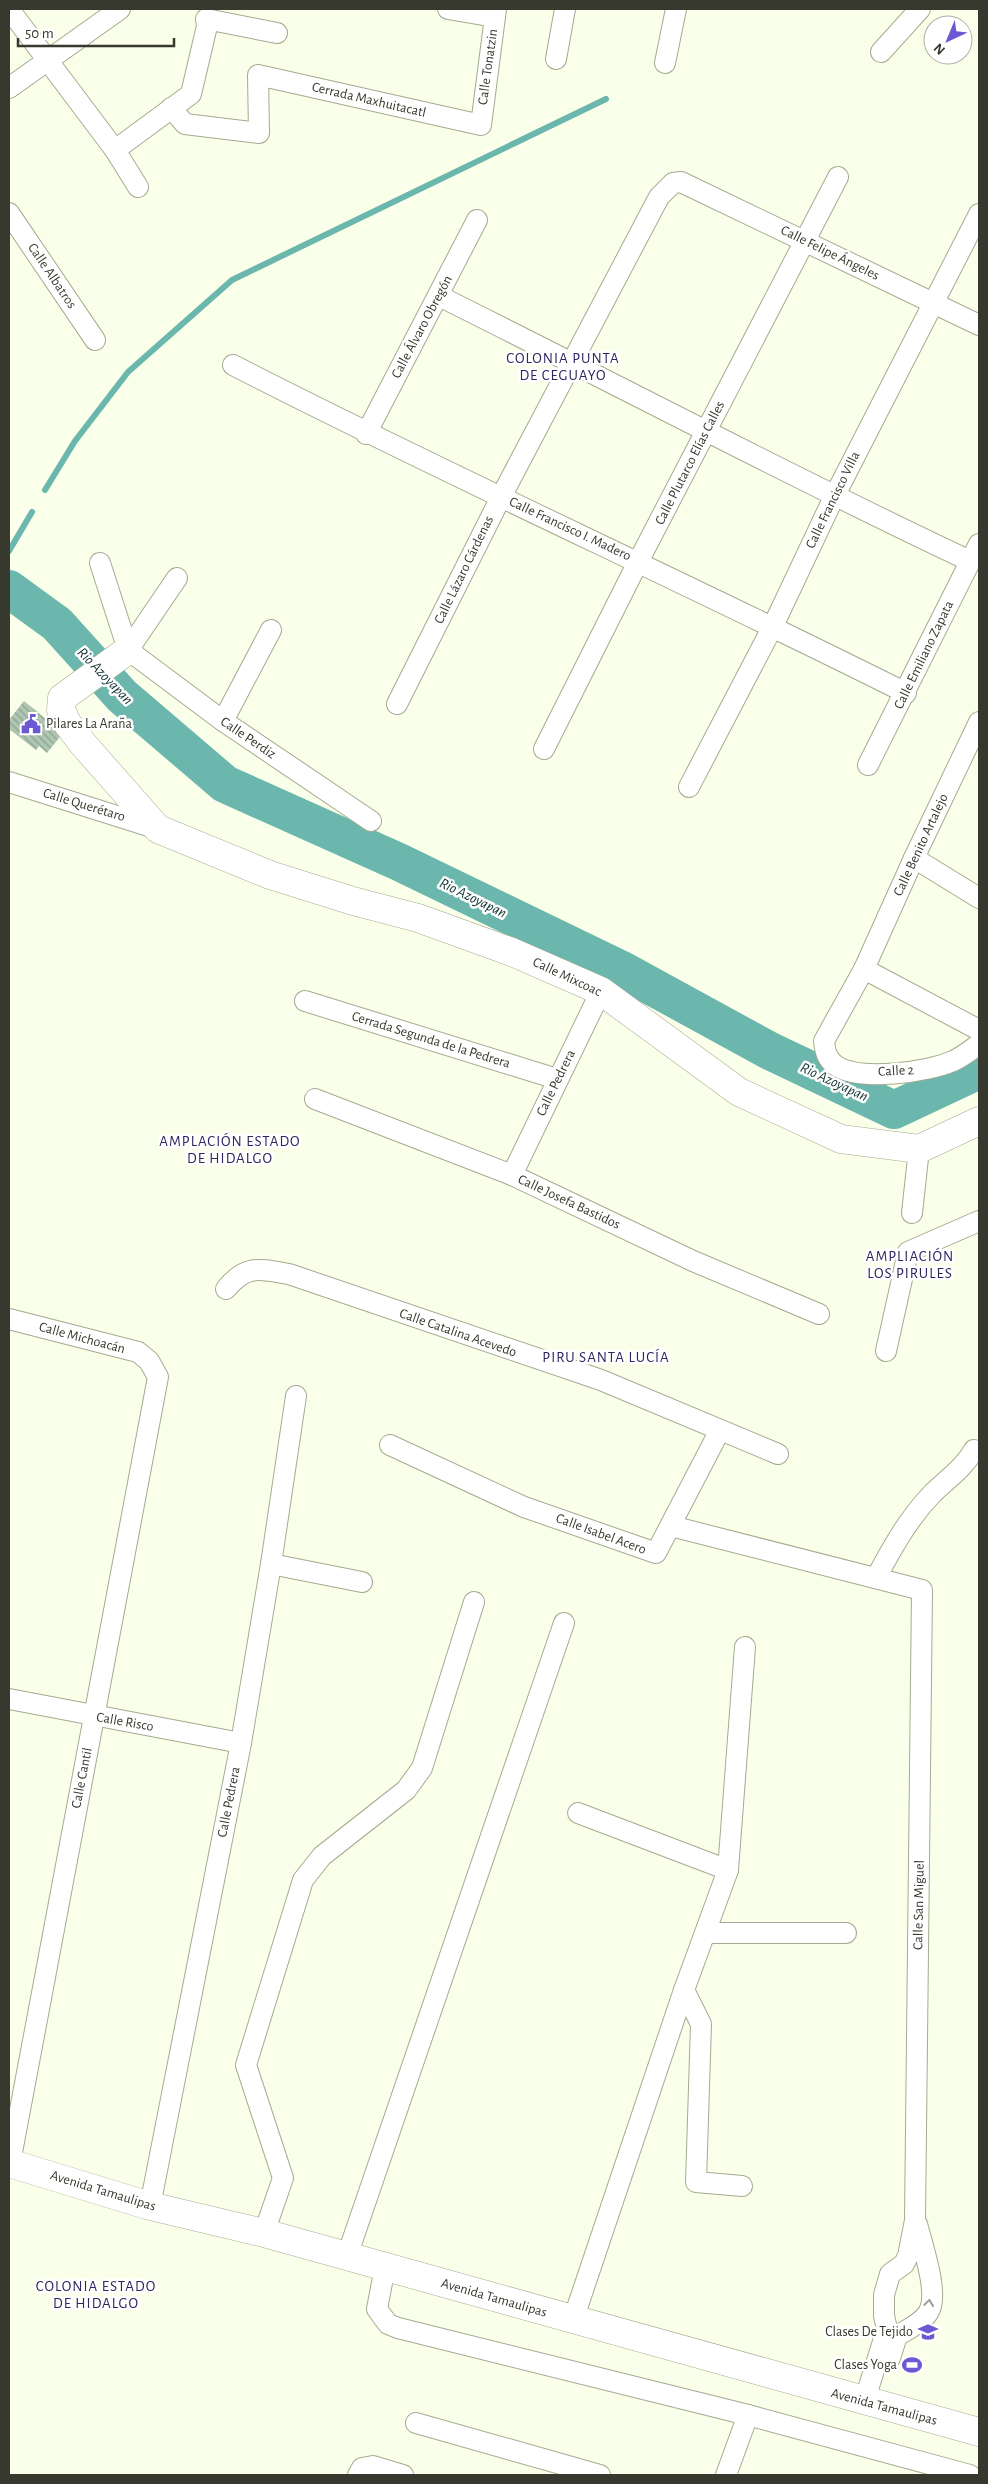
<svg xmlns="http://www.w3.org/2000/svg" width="988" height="2484" font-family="'Alegreya Sans',sans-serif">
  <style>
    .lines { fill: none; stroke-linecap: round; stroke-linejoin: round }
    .stream { stroke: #6bb7ad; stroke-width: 6 }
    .river { stroke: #6bb7ad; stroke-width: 38 }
    .building { fill: url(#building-back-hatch) }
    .street-casing { stroke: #a5aa91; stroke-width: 22 }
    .secondary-casing { stroke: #a5aa91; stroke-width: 29 }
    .street { stroke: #fff; stroke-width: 20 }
    .secondary { stroke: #fff; stroke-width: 28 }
    .oneway { stroke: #9b9c96 }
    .labels { text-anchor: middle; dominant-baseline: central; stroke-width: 5; stroke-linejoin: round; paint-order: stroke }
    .street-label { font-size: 14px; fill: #37392e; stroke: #fff }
    .poi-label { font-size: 14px; fill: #37392e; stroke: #fff; text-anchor: end }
    .neighbourhood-label { font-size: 15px; letter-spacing: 1px; fill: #2d2560; stroke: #fff }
    .water-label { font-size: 15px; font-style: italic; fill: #0e332f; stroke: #fff }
  </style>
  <defs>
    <pattern id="building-back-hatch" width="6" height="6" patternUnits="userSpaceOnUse" patternTransform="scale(1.25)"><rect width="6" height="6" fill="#afc6b3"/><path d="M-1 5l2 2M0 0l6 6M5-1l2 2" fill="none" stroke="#8fa292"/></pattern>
  </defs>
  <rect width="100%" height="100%" fill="#faffe9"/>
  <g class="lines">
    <g class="stream">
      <polyline points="45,490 75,441 128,372 232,280 606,99"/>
      <polyline points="9,551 32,512"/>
    </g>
    <polyline class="river" points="9,589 57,624 122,696 225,784 399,862 620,969 770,1051 894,1110 979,1070"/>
  </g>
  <polygon class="building" points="24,701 63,733 47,753 39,746 36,750 9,729 9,720"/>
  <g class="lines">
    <defs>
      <g id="street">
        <polyline points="9,9 115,150 138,187"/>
        <polyline points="448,9 495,17"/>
        <polyline points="881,52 920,9"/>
        <polyline points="556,59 565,9"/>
        <polyline points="665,63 676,9"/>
        <polyline points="9,88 120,9"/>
        <polyline points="171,108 185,124 259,133 258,75 481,125 496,9"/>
        <polyline points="115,150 191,94 207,26 206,19 277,33"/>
        <polyline points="9,213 95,340"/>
        <path d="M439,296C616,384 791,477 970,561"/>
        <path d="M233,365C455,479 683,581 906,693"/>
        <polyline points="366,434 477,220"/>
        <polyline points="100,563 128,650 223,721 371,821"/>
        <polyline points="128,650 177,578"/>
        <polyline points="397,704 501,497 659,197 673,183 681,182 979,325"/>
        <polyline points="223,721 271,630"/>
        <path d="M979,722L914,858L864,969L824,1041C825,1051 827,1059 835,1065C859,1082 928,1072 953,1061C962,1057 971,1050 979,1044"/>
        <polyline points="544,749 638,562 838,177"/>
        <polyline points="868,765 979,544"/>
        <polyline points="9,782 158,829"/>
        <polyline points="689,787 773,626 834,497 979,214"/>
        <polyline points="914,858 979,898"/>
        <polyline points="864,969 979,1030"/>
        <polyline points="305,1001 557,1079"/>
        <polyline points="315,1099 512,1175 693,1261 819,1314"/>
        <polyline points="512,1175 601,991"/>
        <polyline points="912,1213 919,1149"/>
        <path d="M226,1289C246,1264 260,1269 289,1274L601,1380L778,1454"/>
        <polyline points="9,1319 138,1352 149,1361 158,1377 10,2163"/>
        <polyline points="886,1351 908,1252 979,1221"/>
        <polyline points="390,1445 524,1507 656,1553 720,1430"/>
        <polyline points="671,1526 922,1590 915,2220 908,2256 904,2264 890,2274 884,2295 884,2316 887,2329 864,2402"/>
        <polyline points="271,1564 362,1582"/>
        <path d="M876,1578C892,1548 908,1519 932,1494C947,1479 963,1469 974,1450"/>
        <polyline points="9,1699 241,1743"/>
        <polyline points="578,1813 728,1870"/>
        <polyline points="706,1933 846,1933"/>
        <polyline points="684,1990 701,2024 696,2182 742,2186"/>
        <polyline points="150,2206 241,1743 271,1564 296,1396"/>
        <polyline points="264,2233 283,2178 246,2065 303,1880 322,1856 406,1790 422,1768 474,1602"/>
        <polyline points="347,2256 564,1623"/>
        <polyline points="385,2267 377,2309 388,2324 398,2328 748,2415 970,2475"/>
        <polyline points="573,2320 684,1990 728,1870 745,1647"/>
        <path d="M890,2358L897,2336C908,2329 925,2322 930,2309C938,2290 922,2244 917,2224"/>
        <polyline points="416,2423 600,2475"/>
        <polyline points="358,2475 362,2468 373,2466 403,2475"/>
        <polyline points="726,2475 748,2415"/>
      </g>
      <g id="secondary">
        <polyline points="128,650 62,698 61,710 67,723 83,744 158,829 270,875 353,901 418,918 512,952 601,991 739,1092 841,1139 919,1149 979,1121"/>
        <polyline points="9,2163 150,2206 264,2233 979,2432"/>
      </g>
    </defs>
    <use href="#street" class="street-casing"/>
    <use href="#secondary" class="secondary-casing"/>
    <use href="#street" class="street"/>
    <use href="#secondary" class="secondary"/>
  </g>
  <defs><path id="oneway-chevron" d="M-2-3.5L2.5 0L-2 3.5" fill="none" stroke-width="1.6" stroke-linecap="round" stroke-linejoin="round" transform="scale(1.25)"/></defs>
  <use class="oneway" href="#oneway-chevron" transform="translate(929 2303) rotate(-82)"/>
  <defs>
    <symbol id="civic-bare" viewBox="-9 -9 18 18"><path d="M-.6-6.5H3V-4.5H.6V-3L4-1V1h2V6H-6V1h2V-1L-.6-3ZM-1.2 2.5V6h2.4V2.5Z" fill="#6a59d2" stroke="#fff" stroke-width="2.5" paint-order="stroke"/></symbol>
    <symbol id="university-bare" viewBox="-9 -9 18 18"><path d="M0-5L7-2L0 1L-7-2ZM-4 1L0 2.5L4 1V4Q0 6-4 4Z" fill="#6a59d2" stroke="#fff" stroke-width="2.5" paint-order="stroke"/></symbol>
    <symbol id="stadium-bare" viewBox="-9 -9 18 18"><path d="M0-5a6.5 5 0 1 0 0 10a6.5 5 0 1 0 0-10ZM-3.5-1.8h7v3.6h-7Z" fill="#6a59d2" stroke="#fff" stroke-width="2.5" paint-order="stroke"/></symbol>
  </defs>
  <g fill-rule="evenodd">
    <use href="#civic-bare" x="17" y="710" width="28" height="28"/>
    <use href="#university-bare" x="914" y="2318" width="28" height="28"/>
    <use href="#stadium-bare" x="898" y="2351" width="28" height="28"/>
  </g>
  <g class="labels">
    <g class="street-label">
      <text transform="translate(488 67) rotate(-82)">Calle Tonatzin</text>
      <text transform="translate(369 100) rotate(13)">Cerrada Maxhuitacatl</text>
      <text transform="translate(830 253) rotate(26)">Calle Felipe Ángeles</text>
      <text transform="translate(52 276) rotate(56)">Calle Albatros</text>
      <text transform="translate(422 327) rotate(-62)">Calle Álvaro Obregón</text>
      <text transform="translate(690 463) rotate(-63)">Calle Plutarco Elías Calles</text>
      <text transform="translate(833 500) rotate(-64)">Calle Francisco Villa</text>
      <text transform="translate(570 529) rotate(25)">Calle Francisco I. Madero</text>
      <text transform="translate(464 570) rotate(-64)">Calle Lázaro Cárdenas</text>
      <text transform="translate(924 655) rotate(-64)">Calle Emiliano Zapata</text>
      <text transform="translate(248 738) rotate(34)">Calle Perdiz</text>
      <text transform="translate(84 805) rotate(17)">Calle Querétaro</text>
      <text transform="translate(921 845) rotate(-65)">Calle Benito Artalejo</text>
      <text transform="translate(567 977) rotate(25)">Calle Mixcoac</text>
      <text transform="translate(431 1040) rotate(17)">Cerrada Segunda de la Pedrera</text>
      <text transform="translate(896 1071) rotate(-3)">Calle 2</text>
      <text transform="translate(556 1083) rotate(-64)">Calle Pedrera</text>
      <text transform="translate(569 1202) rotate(25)">Calle Josefa Bastidos</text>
      <text transform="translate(458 1333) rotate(19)">Calle Catalina Acevedo</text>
      <text transform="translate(82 1338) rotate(15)">Calle Michoacán</text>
      <text transform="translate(601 1534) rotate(20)">Calle Isabel Acero</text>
      <text transform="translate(125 1722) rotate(10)">Calle Risco</text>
      <text transform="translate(82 1778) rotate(-79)">Calle Cantil</text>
      <text transform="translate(229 1802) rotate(-79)">Calle Pedrera</text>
      <text transform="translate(919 1905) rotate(-89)">Calle San Miguel</text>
      <text transform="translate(103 2191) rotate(17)">Avenida Tamaulipas</text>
      <text transform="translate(494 2298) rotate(16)">Avenida Tamaulipas</text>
      <text transform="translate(884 2407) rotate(15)">Avenida Tamaulipas</text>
    </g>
    <g class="poi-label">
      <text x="46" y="724" text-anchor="start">Pilares La Araña</text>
      <text x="913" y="2332">Clases De Tejido</text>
      <text x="897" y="2365">Clases Yoga</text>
    </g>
    <g class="neighbourhood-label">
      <text x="563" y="358">COLONIA PUNTA<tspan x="563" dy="17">DE CEGUAYO</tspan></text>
      <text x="230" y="1141">AMPLACIÓN ESTADO<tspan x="230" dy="17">DE HIDALGO</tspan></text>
      <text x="910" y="1256">AMPLIACIÓN<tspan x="910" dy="17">LOS PIRULES</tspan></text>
      <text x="606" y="1357">PIRU SANTA LUCÍA</text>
      <text x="96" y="2286">COLONIA ESTADO<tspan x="96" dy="17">DE HIDALGO</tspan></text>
    </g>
    <g class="water-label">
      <text transform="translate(105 676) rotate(46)">Rio Azoyapan</text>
      <text transform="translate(473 898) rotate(26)">Rio Azoyapan</text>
      <text transform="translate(834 1082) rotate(25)">Rio Azoyapan</text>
    </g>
  </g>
  <rect width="988" height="2484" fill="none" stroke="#37392e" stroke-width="20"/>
  <g transform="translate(948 40) rotate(224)"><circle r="24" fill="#ffffff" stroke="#afb0ab"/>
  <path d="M0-4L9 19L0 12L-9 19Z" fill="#6a59d2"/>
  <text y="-8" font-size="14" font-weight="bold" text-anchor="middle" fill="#37392e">N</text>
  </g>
  <path d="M18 38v8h156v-8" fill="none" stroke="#37392e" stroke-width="2.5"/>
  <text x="25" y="38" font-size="15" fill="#37392e" stroke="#ffffff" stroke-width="4" paint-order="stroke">50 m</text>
</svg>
